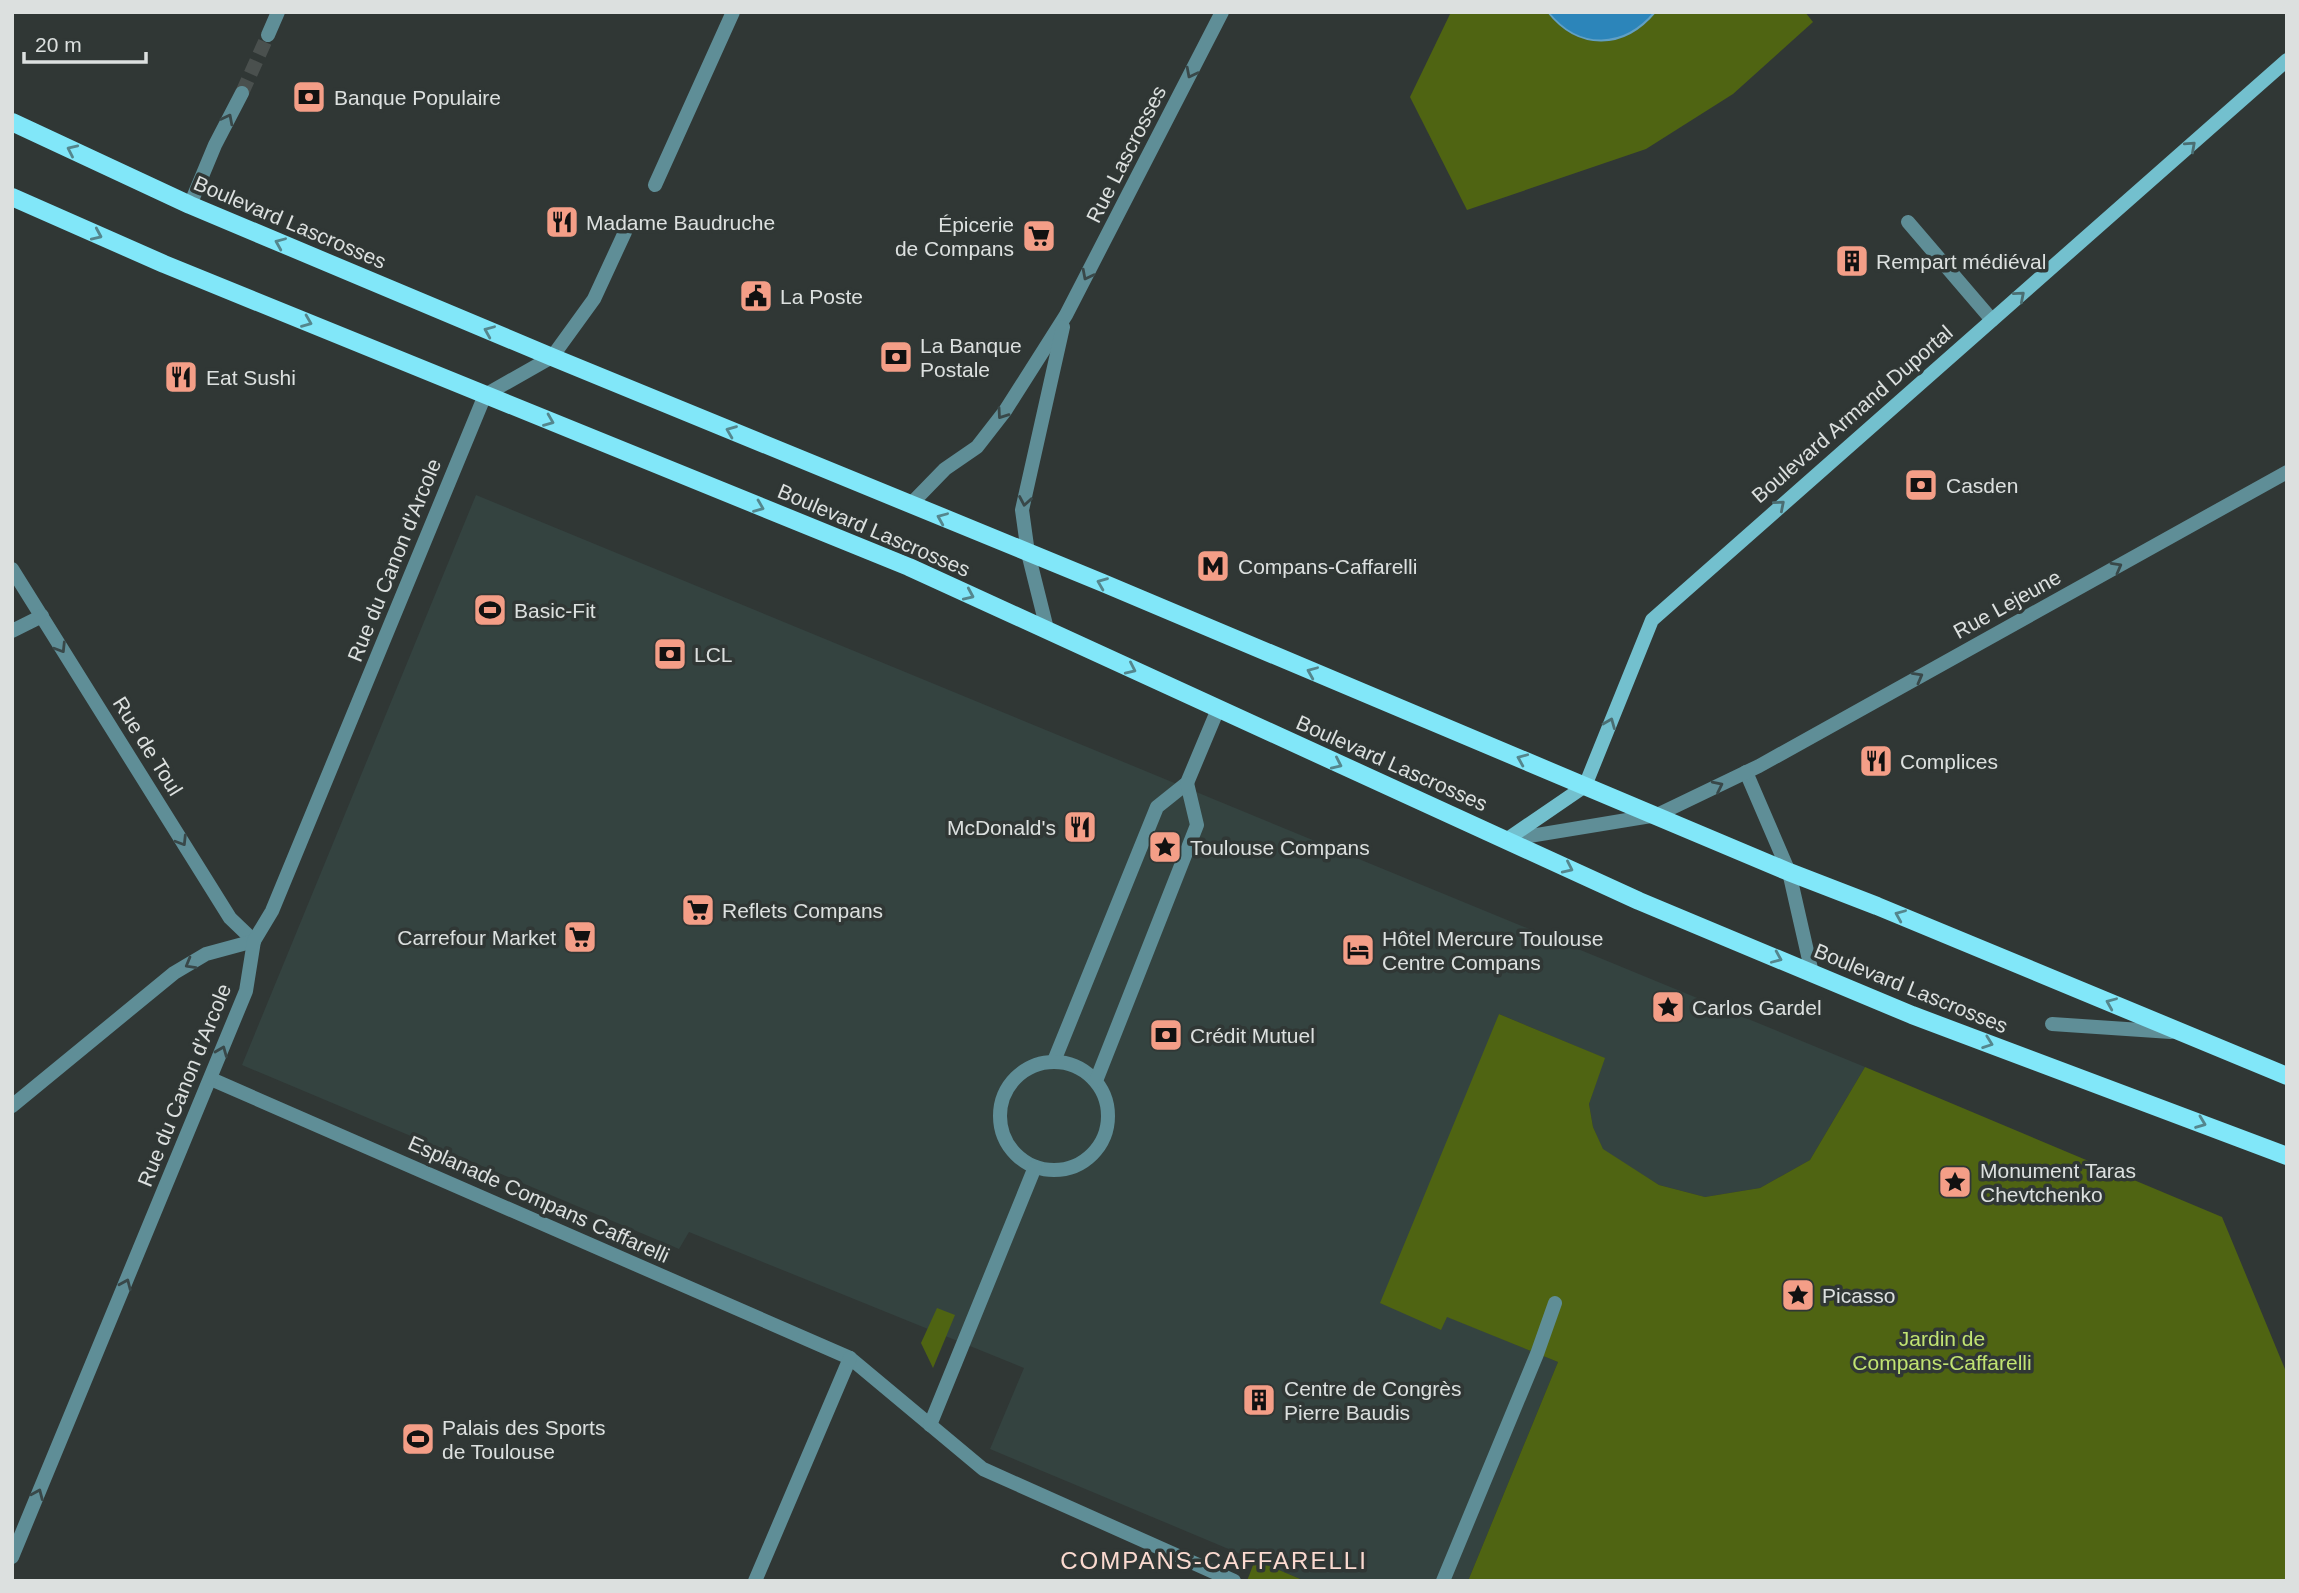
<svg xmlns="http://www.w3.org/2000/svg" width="2299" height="1593" font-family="Helvetica,sans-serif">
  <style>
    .built { fill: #344340 }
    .green { fill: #4f6412 }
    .water { fill: #2c85ba; stroke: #61a0c5; stroke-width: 2 }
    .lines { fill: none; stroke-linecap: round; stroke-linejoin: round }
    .street-tunnel { stroke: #4a504e; stroke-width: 14; stroke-dasharray: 14 7; stroke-linecap: butt }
    .lane { stroke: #5f8e97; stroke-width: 14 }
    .street { stroke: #5f8e97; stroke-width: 14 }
    .secondary { stroke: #73c0ce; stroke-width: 14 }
    .primary { stroke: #81e7f9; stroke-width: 18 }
    .oneway { stroke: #394849 }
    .oneway2 { stroke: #4b6e72 }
    .oneway3 { stroke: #54868d }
    .labels { text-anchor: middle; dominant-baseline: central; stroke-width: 7; stroke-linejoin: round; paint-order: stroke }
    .poi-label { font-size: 21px; fill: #dce0df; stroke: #303735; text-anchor: start }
    .street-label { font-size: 21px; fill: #dce0df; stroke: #303735 }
    .park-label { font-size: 21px; fill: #c1e372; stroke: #303735 }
    .quarter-label { font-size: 24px; letter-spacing: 2px; fill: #fbdad0; stroke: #303735 }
  </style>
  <rect width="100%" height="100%" fill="#303735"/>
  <polygon class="built" points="476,495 1337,850 1865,1067 1810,1160 1760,1188 1705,1197 1659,1185 1603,1150 1593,1127 1589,1104 1604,1058 1499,1014 1440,1330 1446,1316 1558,1362 1468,1581 1305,1581 990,1449 1024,1368 689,1232 679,1249 242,1065"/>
  <g class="green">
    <polygon points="1451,12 1805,12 1813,22 1733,94 1646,149 1467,210 1410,97"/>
    <polygon points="1499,1014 1605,1058 1589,1104 1593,1127 1603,1149 1659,1185 1705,1197 1760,1188 1810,1160 1865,1067 2222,1217 2287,1374 2287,1581 1468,1581 1558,1362 1447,1317 1441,1330 1380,1303"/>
    <polygon points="937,1308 955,1315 933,1368 921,1343"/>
    <polygon points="1255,1560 1305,1581 1247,1581"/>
  </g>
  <path class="water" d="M1548,12H1655C1624,49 1579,51 1548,12Z"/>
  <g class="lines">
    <polyline class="street-tunnel" points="242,93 268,35"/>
    <g class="lane">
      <polyline points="655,185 733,12"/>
      <polyline points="1908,222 1992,320"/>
      <polyline points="552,357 594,299 625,232"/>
      <polyline points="1789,872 1812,973"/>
      <polyline points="2052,1024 2171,1032"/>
      <polyline points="1443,1581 1537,1354 1555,1303"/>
    </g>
    <g class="street">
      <polyline points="268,35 278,12"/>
      <polyline points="190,205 215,145 242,93"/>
      <polyline points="910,505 945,469 977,447 1005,411 1066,315 1222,12"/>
      <polyline points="12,569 230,918 254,941"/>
      <polyline points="1047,629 1028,553 1022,510 1063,327"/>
      <polyline points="12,631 42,616"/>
      <polyline points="1746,772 1789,872"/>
      <polyline points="1506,840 1657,815 1759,766 2287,472"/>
      <polyline points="1054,1061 1157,807 1187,783 1218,709"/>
      <circle cx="1054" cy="1116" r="54"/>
      <polyline points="211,1079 850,1358 983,1469 1234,1581"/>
      <polyline points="1096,1081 1197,825 1187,783"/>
      <polyline points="12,1106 174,973 206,954 254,941"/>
      <polyline points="930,1425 1035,1167"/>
      <polyline points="12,1557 246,991 254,941 272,911 485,395 552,357"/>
      <polyline points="755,1581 850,1358"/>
    </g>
    <polyline class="secondary" points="1506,840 1585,786 1652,620 2287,60"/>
    <g class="primary">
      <polyline points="12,122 190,205 552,357 1103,583 1789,872 1877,906 2287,1076"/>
      <polyline points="12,197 164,264 909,567 1639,901 1912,1015 2287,1156"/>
    </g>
  </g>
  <defs><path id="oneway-chevron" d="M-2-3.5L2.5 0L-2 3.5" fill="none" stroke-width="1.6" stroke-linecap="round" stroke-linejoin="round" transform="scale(1.75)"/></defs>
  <g class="oneway">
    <use href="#oneway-chevron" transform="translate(1191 73) rotate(117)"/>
    <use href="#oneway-chevron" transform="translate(228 119) rotate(-63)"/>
    <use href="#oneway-chevron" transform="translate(1087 275) rotate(117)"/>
    <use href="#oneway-chevron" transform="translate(1002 414) rotate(125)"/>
    <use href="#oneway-chevron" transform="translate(1025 501) rotate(100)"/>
    <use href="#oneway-chevron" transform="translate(2117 567) rotate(-29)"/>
    <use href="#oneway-chevron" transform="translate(61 648) rotate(58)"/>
    <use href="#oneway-chevron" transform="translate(1918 677) rotate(-29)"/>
    <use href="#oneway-chevron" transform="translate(1718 786) rotate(-26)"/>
    <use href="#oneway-chevron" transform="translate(182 841) rotate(58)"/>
    <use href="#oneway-chevron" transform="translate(190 964) rotate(150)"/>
    <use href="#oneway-chevron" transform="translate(222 1051) rotate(-68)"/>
    <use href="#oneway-chevron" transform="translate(126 1284) rotate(-67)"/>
    <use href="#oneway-chevron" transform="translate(38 1494) rotate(-67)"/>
  </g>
  <g class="oneway2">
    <use href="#oneway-chevron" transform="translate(2191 146) rotate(-42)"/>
    <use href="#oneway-chevron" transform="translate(2020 296) rotate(-41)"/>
    <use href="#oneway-chevron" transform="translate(1780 505) rotate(-41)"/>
    <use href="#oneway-chevron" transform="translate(1610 723) rotate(-68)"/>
  </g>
  <g class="oneway3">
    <use href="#oneway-chevron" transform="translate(72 150) rotate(-155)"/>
    <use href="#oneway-chevron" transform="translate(97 235) rotate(24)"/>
    <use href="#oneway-chevron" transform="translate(280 243) rotate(-157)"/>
    <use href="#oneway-chevron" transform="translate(307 322) rotate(22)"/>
    <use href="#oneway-chevron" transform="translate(489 331) rotate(-157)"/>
    <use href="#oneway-chevron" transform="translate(549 421) rotate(22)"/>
    <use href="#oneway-chevron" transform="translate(731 431) rotate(-158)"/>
    <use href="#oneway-chevron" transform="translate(759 507) rotate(22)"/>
    <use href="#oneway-chevron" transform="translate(942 518) rotate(-157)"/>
    <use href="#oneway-chevron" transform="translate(1102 583) rotate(-158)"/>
    <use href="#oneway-chevron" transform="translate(969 595) rotate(24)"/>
    <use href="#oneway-chevron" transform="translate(1131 669) rotate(25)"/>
    <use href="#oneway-chevron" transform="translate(1312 672) rotate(-157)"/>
    <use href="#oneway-chevron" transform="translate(1522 759) rotate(-157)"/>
    <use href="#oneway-chevron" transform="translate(1337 764) rotate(25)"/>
    <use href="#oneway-chevron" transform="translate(1568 868) rotate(25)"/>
    <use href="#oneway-chevron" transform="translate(1900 915) rotate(-157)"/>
    <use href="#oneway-chevron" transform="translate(1777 958) rotate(23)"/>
    <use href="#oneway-chevron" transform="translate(2111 1003) rotate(-157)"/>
    <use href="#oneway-chevron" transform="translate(1988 1043) rotate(20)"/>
    <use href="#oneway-chevron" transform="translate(2201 1123) rotate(21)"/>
  </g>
  <defs>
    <symbol id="bank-square" viewBox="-11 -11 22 22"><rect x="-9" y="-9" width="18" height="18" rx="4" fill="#f49e87" stroke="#303735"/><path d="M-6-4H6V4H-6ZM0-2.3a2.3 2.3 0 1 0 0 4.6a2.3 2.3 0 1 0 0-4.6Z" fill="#111"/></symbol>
    <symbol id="restaurant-square" viewBox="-11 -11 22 22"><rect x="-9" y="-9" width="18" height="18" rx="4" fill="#f49e87" stroke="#303735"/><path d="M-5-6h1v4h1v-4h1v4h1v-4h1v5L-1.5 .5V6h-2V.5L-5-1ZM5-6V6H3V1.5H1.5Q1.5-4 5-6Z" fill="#111"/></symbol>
    <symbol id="supermarket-square" viewBox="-11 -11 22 22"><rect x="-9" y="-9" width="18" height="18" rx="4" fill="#f49e87" stroke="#303735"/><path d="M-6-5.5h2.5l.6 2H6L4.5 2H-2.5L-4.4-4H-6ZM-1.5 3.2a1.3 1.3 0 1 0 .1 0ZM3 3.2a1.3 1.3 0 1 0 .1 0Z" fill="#111"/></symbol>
    <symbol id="building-square" viewBox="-11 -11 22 22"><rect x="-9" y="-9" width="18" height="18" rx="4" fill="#f49e87" stroke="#303735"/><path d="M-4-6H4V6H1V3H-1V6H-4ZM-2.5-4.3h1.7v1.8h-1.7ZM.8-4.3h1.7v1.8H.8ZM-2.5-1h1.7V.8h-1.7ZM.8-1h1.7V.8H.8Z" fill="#111"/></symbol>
    <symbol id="civic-square" viewBox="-11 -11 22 22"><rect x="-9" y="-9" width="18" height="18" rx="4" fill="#f49e87" stroke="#303735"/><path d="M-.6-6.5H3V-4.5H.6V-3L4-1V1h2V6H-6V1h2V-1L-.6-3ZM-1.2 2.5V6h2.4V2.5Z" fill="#111"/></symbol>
    <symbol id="metro-square" viewBox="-11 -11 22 22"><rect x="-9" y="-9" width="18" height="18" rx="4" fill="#f49e87" stroke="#303735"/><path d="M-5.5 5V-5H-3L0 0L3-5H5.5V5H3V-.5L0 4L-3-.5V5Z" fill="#111"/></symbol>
    <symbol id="stadium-square" viewBox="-11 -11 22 22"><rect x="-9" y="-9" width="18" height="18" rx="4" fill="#f49e87" stroke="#303735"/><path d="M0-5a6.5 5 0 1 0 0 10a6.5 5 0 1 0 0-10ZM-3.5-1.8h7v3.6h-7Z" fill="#111"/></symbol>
    <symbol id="sight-square" viewBox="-11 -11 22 22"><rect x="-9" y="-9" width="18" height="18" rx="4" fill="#f49e87" stroke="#303735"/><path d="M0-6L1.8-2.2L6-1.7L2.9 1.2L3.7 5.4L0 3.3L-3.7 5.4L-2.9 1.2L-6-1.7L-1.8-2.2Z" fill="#111"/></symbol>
    <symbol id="hotel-square" viewBox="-11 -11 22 22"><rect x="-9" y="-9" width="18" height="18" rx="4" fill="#f49e87" stroke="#303735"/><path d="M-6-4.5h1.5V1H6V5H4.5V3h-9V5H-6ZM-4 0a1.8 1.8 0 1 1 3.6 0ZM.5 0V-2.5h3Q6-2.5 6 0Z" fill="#111"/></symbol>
  </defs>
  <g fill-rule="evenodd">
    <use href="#bank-square" x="290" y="78" width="38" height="38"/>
    <use href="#restaurant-square" x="543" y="203" width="38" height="38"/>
    <use href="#supermarket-square" x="1020" y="217" width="38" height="38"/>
    <use href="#building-square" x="1833" y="242" width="38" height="38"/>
    <use href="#civic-square" x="737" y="277" width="38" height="38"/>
    <use href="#bank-square" x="877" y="338" width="38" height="38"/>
    <use href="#restaurant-square" x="162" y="358" width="38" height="38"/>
    <use href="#bank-square" x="1902" y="466" width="38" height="38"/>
    <use href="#metro-square" x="1194" y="547" width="38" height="38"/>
    <use href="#stadium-square" x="471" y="591" width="38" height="38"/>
    <use href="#bank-square" x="651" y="635" width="38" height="38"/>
    <use href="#restaurant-square" x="1857" y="742" width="38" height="38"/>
    <use href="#restaurant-square" x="1061" y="808" width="38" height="38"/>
    <use href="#sight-square" x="1146" y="828" width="38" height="38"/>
    <use href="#supermarket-square" x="679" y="891" width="38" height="38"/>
    <use href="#supermarket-square" x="561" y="918" width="38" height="38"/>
    <use href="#hotel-square" x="1339" y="931" width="38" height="38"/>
    <use href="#sight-square" x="1649" y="988" width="38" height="38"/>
    <use href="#bank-square" x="1147" y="1016" width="38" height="38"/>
    <use href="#sight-square" x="1936" y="1163" width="38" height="38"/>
    <use href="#sight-square" x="1779" y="1276" width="38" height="38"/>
    <use href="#building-square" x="1240" y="1381" width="38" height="38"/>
    <use href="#stadium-square" x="399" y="1420" width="38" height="38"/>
  </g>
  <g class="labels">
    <g class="poi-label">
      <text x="334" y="97">Banque Populaire</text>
      <text x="586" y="222">Madame Baudruche</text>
      <text x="1014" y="224" text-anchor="end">Épicerie<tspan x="1014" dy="24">de Compans</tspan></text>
      <text x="1876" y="261">Rempart médiéval</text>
      <text x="780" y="296">La Poste</text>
      <text x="920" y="345">La Banque<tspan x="920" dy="24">Postale</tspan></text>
      <text x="206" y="377">Eat Sushi</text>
      <text x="1946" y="485">Casden</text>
      <text x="1238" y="566">Compans-Caffarelli</text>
      <text x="514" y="610">Basic-Fit</text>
      <text x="694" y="654">LCL</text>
      <text x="1900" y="761">Complices</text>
      <text x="1056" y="827" text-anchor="end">McDonald's</text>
      <text x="1190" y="847">Toulouse Compans</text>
      <text x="722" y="910">Reflets Compans</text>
      <text x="556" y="937" text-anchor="end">Carrefour Market</text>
      <text x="1382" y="938">Hôtel Mercure Toulouse<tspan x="1382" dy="24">Centre Compans</tspan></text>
      <text x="1692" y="1007">Carlos Gardel</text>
      <text x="1190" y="1035">Crédit Mutuel</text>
      <text x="1980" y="1170">Monument Taras<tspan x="1980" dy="24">Chevtchenko</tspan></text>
      <text x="1822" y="1295">Picasso</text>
      <text x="1284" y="1388">Centre de Congrès<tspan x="1284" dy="24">Pierre Baudis</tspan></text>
      <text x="442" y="1427">Palais des Sports<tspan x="442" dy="24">de Toulouse</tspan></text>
    </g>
    <g class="street-label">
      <text transform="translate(1126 154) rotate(-63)">Rue Lascrosses</text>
      <text transform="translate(290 222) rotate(23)">Boulevard Lascrosses</text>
      <text transform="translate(1852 414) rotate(-41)">Boulevard Armand Duportal</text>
      <text transform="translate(874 530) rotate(23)">Boulevard Lascrosses</text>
      <text transform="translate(394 560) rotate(-68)">Rue du Canon d'Arcole</text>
      <text transform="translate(2007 604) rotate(-29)">Rue Lejeune</text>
      <text transform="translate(148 746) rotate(58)">Rue de Toul</text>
      <text transform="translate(1392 763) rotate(24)">Boulevard Lascrosses</text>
      <text transform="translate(1911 988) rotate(22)">Boulevard Lascrosses</text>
      <text transform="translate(184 1085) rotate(-68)">Rue du Canon d'Arcole</text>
      <text transform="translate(539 1199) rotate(24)">Esplanade Compans Caffarelli</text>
    </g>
    <g class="park-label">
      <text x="1942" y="1338">Jardin de<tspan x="1942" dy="24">Compans-Caffarelli</tspan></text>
    </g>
    <g class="quarter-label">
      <text x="1214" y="1560">COMPANS-CAFFARELLI</text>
    </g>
  </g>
  <rect width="2299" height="1593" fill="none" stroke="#dce0df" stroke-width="28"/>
  <path d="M24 52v10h122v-10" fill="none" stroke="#dce0df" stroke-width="3.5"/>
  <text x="35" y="52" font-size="21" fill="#dce0df" stroke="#303735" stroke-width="5" paint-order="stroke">20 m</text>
</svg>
